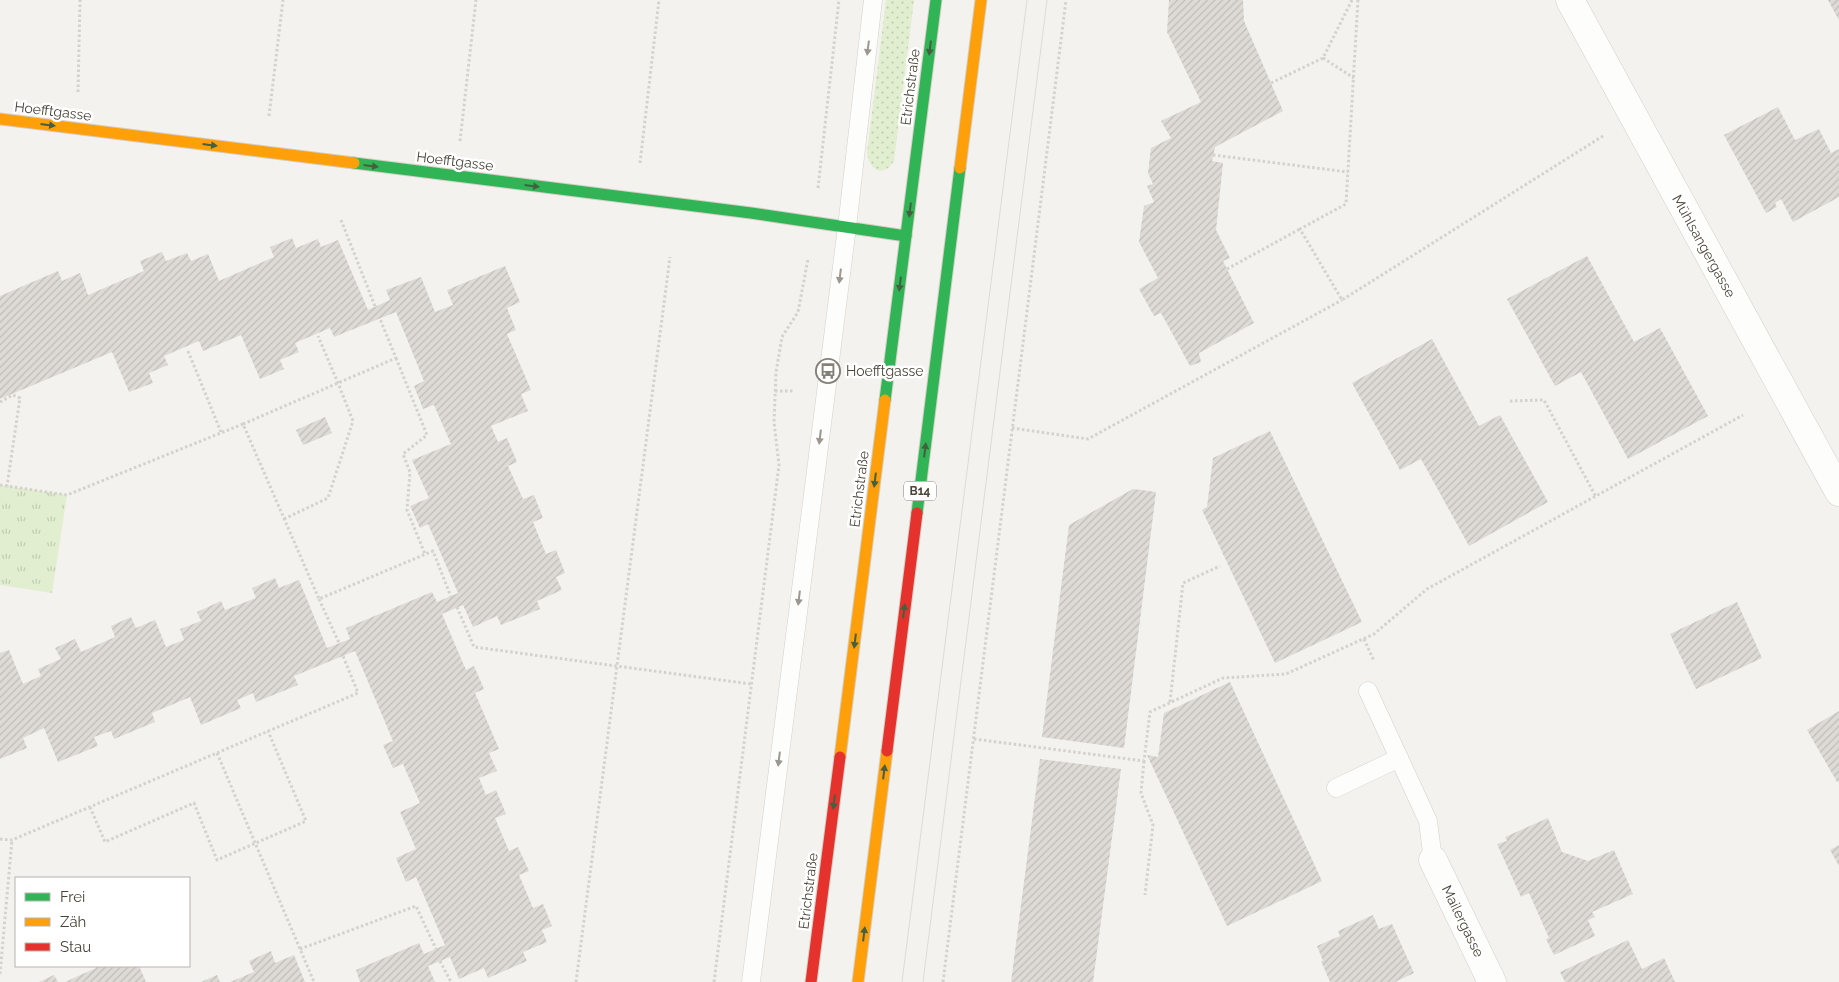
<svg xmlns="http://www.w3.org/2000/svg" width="1839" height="982" font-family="Raleway,sans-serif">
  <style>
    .grass { fill: url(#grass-dots) }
    .park { fill: url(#park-tufts) }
    .building { fill: url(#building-hatch) }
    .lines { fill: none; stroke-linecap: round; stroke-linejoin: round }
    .lane-casing { stroke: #d2d0cb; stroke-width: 19 }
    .street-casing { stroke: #d2d0cb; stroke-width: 29 }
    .fast-casing { stroke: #d3cfc5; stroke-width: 13 }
    .slow-casing { stroke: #d3cfc5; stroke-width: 13 }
    .jam-casing { stroke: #d3cfc5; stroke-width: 13 }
    .path { stroke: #d3d2cc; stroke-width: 3; stroke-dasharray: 2.5 2.5; stroke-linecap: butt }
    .lane { stroke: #fdfdfc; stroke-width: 18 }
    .street { stroke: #fdfdfc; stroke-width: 28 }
    .fast { stroke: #30b455; stroke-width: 11 }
    .slow { stroke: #ff9f0a; stroke-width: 11 }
    .jam { stroke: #e5322d; stroke-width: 11 }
    .tram { stroke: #dbdbda; stroke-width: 1 }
    .oneway { fill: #9b9791 }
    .oneway2 { fill: #446040 }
    .labels { text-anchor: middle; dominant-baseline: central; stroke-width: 5; stroke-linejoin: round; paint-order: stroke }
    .shield { fill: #fff; stroke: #817c74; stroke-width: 1 }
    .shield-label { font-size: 12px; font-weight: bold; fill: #4b4439 }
    .street-label { font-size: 14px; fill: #4b4439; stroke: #fff }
    .poi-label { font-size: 14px; fill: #4b4439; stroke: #fff; text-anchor: start }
  </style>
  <defs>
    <pattern id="grass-dots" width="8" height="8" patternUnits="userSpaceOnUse" patternTransform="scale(1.25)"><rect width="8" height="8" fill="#e1eecf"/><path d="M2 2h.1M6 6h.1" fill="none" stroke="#c3cdb2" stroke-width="1.8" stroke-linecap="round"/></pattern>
    <pattern id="park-tufts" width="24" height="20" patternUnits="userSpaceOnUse" patternTransform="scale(1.25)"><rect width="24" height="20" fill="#e1eecf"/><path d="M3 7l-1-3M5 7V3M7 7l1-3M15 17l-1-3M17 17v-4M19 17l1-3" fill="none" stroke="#c3cdb2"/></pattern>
    <pattern id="building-hatch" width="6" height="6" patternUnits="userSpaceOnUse" patternTransform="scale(1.25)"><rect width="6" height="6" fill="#dedbd6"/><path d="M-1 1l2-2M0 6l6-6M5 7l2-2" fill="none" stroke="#c0bdb8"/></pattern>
  </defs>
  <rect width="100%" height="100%" fill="#f4f2ee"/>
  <path class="grass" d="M886,0H914L894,161C883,178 870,171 867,153Z"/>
  <polygon class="park" points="0,485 67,495 52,593 0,585"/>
  <g class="building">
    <polygon points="1169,0 1243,0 1244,21 1283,111 1215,147 1212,161 1223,163 1216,230 1230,258 1223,261 1254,323 1199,353 1201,362 1190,366 1161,313 1154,316 1139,289 1158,278 1139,242 1144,206 1154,202 1147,186 1153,184 1148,173 1151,148 1171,138 1161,121 1201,102 1167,32"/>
    <polygon points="1828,0 1839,0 1839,20 1836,15"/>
    <polygon points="1778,107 1795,140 1819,129 1831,153 1839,149 1839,197 1793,222 1781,199 1775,203 1777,207 1766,213 1724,135"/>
    <polygon points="292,238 296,248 318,239 321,247 338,240 368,310 390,300 386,290 421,277 435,312 453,305 447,290 505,266 520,302 507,308 516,330 507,334 531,390 521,394 528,411 491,426 498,442 507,438 517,462 508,466 523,499 534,495 543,518 533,522 546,554 556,550 565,573 556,577 562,590 537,601 540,609 501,625 497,616 473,627 463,605 442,614 466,670 474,666 484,689 475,693 499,749 489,753 497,771 479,778 486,795 496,790 506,814 495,818 509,851 518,847 529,871 519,875 533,908 543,904 552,926 542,930 547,942 523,952 527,961 488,978 484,968 459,979 450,957 428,966 435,982 360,982 356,970 419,943 424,954 445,945 416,877 406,882 396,858 416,849 400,812 420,803 403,764 393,768 383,745 393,741 355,651 294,676 298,685 256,702 253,693 237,700 241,708 201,725 190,697 188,698 152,713 155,722 114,739 111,731 94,737 98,746 58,762 44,728 23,738 27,748 0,759 0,653 9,650 23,684 41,676 38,669 61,659 55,648 75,639 81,652 115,637 111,626 131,617 136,628 155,620 166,647 184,640 180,629 201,621 197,612 221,601 225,610 256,598 252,588 275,578 279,588 299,580 327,648 350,639 346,628 432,592 437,602 458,593 428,524 420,528 410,506 429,498 412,460 451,444 434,405 423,409 414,386 424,381 396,312 334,337 330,328 295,343 299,352 280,360 284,369 260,379 241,335 203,351 199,341 164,356 168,365 149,373 153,383 129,392 112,352 0,399 0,296 58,271 62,281 80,273 88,295 144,271 140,261 162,252 166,261 187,253 191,261 208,254 219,281 274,257 270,247"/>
    <polygon points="1587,256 1634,342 1660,328 1708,416 1628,459 1581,372 1555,386 1507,299"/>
    <polygon points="1432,339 1479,426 1500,415 1548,502 1469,546 1421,459 1400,470 1352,383"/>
    <polygon points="325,417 332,433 303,445 296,430"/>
    <polygon points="1270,431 1362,622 1275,663 1202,510 1207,507 1213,458"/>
    <polygon points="1133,489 1156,492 1124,748 1042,737 1069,525"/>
    <polygon points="1737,602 1762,658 1696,689 1670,634"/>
    <polygon points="1230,682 1322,881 1227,926 1147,755 1158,757 1164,713"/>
    <polygon points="1839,711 1839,781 1837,782 1807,730"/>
    <polygon points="1040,759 1121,769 1093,982 1011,982"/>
    <polygon points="1548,818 1562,852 1588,861 1614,850 1633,894 1592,912 1595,917 1588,920 1595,936 1554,955 1546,939 1549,938 1529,893 1521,897 1497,844 1507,841 1505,837"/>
    <polygon points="1839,845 1839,866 1830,850"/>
    <polygon points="1373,915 1379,929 1392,924 1414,973 1395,982 1330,982 1321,961 1323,961 1317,946 1340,936 1338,931"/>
    <polygon points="1628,940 1642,969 1664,958 1675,982 1565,982 1560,972"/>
    <polygon points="271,951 275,963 294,955 305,982 230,982 254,972 249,961"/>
    <polygon points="95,966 139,966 146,982 65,982 96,968"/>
    <polygon points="54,975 58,982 39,982"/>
    <polygon points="217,975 220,982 201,982"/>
  </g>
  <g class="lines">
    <defs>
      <g id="lane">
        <polyline points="1368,691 1399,758"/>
        <polyline points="1336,788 1399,758 1428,821 1433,860"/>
        <polyline points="751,982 847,227 873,0"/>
      </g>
      <g id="street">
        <polyline points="1570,0 1839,492"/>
        <polyline points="1433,860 1492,982"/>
      </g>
      <g id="fast">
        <polyline points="354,163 751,213 906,236"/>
        <polyline points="885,400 936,0"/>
        <polyline points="917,513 960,168"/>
      </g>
      <g id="slow">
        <polyline points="0,119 354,163"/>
        <polyline points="960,168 981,0"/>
        <polyline points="840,757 885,400"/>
        <polyline points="858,982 887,751"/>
      </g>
      <g id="jam">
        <polyline points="887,751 917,513"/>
        <polyline points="811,982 840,757"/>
      </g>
    </defs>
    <use href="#lane" class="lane-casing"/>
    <use href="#street" class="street-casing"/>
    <use href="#fast" class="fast-casing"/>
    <use href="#slow" class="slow-casing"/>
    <use href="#jam" class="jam-casing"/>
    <g class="path">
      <polyline points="1358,0 1346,204 1300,229 1342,300 1603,136"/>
      <polyline points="1323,58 1354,78"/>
      <polyline points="1271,83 1323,58 1352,0"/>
      <polyline points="78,92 80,0"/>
      <polyline points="269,116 283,0"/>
      <polyline points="460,141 476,0"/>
      <polyline points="1213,155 1348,172"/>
      <polyline points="640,163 659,0"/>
      <polyline points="818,188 839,0"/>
      <polyline points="341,220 375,306"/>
      <polyline points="1227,269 1300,229"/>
      <polyline points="188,351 221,432"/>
      <polyline points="396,358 427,435 403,454 410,472 407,510 425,554"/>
      <polyline points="775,391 795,391"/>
      <polyline points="1510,401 1544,400 1596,497"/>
      <polyline points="0,402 13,395 20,398 7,486"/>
      <polyline points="243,424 396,358 380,319"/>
      <polyline points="1012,428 1088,439 1342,300"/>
      <polyline points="0,485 67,495 243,424 319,599 433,551 451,597"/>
      <polyline points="284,519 328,498 353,421 338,383 318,336"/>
      <polyline points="319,599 339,643"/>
      <polyline points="457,607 474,647 751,684"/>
      <polyline points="1364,639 1374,661"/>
      <polyline points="1170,702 1183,583 1220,566"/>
      <polyline points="974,739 1144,761 1150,712 1223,678 1286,674 1374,634 1427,589 1743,415"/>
      <polyline points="217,753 314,982"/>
      <polyline points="1144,761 1141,793 1153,825 1145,895"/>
      <polyline points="90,807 105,842 194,803 217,860 306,821 268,731"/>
      <polyline points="0,839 12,840 358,693 343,656"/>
      <polyline points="300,949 416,906 436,949"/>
      <polyline points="440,961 451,982"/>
      <polyline points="0,974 12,840"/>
      <polyline points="576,982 670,257"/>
      <polyline points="714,982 779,465 774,422 776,372 782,337 798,312 808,259"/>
      <polyline points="943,982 1066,0"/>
    </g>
    <use href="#lane" class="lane"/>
    <use href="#street" class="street"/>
    <use href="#fast" class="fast"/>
    <use href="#slow" class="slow"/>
    <use href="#jam" class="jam"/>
    <g class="tram">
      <polyline points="902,982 1027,0"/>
      <polyline points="923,982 1047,0"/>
    </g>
  </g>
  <defs><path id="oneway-solid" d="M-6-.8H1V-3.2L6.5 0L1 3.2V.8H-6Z" transform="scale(1.25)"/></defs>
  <g class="oneway">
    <use href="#oneway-solid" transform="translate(868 48) rotate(97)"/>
    <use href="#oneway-solid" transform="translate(840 276) rotate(97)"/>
    <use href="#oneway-solid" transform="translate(820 437) rotate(97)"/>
    <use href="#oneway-solid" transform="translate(799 598) rotate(97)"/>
    <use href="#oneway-solid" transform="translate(779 759) rotate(97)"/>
  </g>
  <g class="oneway2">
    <use href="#oneway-solid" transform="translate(930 48) rotate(97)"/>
    <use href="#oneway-solid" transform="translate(48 125) rotate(7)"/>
    <use href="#oneway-solid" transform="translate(210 145) rotate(7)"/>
    <use href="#oneway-solid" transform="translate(371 166) rotate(7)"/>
    <use href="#oneway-solid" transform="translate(532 186) rotate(7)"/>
    <use href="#oneway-solid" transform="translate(910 210) rotate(97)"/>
    <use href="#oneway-solid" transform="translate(900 284) rotate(97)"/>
    <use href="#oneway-solid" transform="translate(925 450) rotate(-83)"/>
    <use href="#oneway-solid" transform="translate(875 480) rotate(97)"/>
    <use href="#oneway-solid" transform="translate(904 611) rotate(-83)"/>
    <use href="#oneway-solid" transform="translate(855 641) rotate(97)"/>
    <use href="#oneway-solid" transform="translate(884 772) rotate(-83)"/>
    <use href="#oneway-solid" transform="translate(834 802) rotate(97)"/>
    <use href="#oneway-solid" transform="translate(864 934) rotate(-83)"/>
  </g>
  <defs>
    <symbol id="bus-ring" viewBox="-11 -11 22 22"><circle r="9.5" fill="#fff" stroke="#868178" stroke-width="1.5"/><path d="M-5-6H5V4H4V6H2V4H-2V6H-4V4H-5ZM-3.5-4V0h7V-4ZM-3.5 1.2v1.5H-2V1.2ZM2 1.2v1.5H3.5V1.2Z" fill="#868178"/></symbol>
  </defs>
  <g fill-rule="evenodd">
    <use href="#bus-ring" x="814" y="357" width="28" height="28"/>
  </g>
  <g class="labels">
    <rect class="shield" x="904" y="481.5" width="32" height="19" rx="4"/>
    <g class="shield-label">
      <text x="920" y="491">B14</text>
    </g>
    <g class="street-label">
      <text transform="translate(910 87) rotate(-83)">Etrichstraße</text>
      <text transform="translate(53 111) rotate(7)">Hoefftgasse</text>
      <text transform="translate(455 161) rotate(7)">Hoefftgasse</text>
      <text transform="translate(1704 246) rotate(61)">Mühlsangergasse</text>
      <text transform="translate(859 489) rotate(-83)">Etrichstraße</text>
      <text transform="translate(808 891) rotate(-83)">Etrichstraße</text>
      <text transform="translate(1463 921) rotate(64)">Mailergasse</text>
    </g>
    <g class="poi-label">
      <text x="846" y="371">Hoefftgasse</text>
    </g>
  </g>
  <rect x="15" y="877" width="175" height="90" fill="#ffffff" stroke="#b7b4b0"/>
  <rect x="25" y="893" width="25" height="8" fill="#30b455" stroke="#b7b4b0"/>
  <text x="60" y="902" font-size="15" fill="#4b4439">Frei</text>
  <rect x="25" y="918" width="25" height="8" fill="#ff9f0a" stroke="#b7b4b0"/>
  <text x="60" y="927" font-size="15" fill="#4b4439">Zäh</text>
  <rect x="25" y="943" width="25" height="8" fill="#e5322d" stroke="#b7b4b0"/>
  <text x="60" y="952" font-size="15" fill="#4b4439">Stau</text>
</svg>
